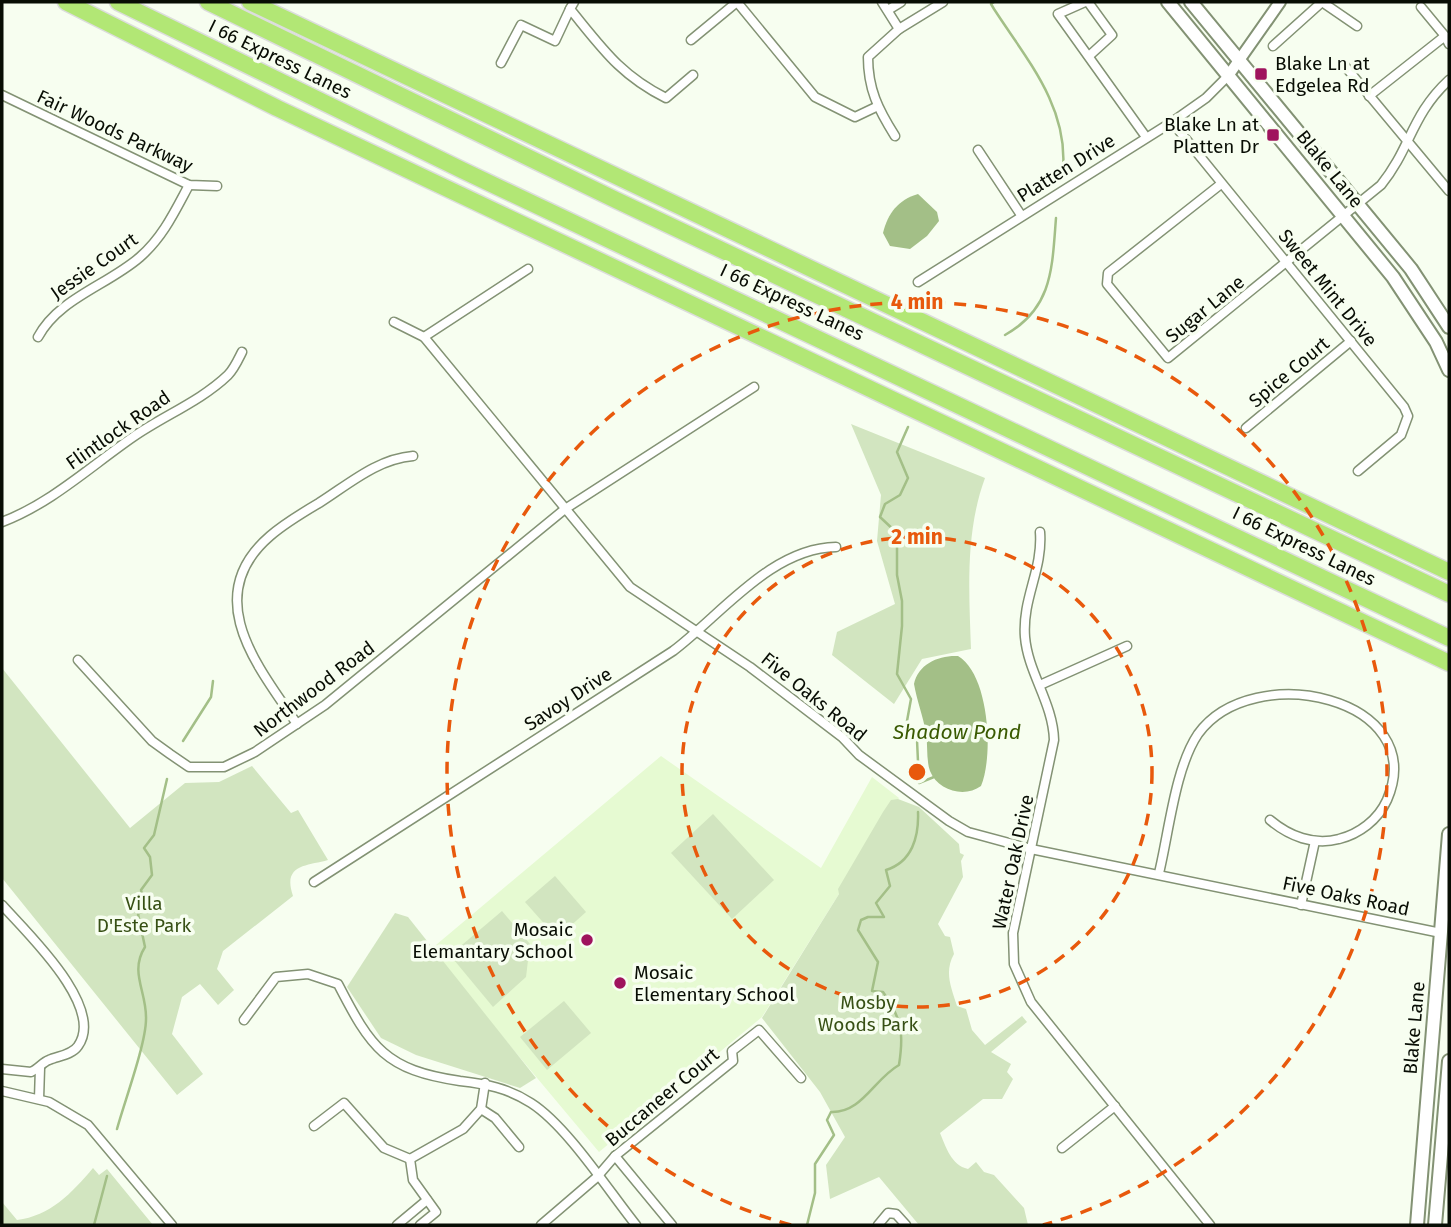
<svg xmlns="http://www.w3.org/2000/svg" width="1451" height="1227" font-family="'Fira Sans',sans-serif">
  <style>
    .built { fill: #e6fad2 }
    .green { fill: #d2e5c0 }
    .water { fill: #a3bf87 }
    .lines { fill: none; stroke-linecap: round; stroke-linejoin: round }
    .stream { stroke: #a3bf87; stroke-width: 2.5 }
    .minor-casing { stroke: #839274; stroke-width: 11 }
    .tertiary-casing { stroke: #839274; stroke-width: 14 }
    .secondary-casing { stroke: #839274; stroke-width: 16 }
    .motorway-casing { stroke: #dcdddc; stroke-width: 19 }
    .minor { stroke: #fff; stroke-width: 8 }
    .tertiary { stroke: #fff; stroke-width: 10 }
    .secondary { stroke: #fff; stroke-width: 12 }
    .motorway { stroke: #b2e775; stroke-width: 16 }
    .ring { fill: none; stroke: #e8590c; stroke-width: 3.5; stroke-dasharray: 12 9 }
    .poi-dot { fill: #9f135d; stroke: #f7fef0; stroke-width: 2.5 }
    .labels { text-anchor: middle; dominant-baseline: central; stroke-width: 7; stroke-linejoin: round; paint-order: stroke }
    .street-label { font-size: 19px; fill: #080d04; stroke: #f7fef0 }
    .poi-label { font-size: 19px; fill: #080d04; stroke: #f7fef0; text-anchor: start }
    .park-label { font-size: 19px; fill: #375015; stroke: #f7fef0 }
    .water-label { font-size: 21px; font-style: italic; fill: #3a5a02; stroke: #f7fef0 }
    .centre { fill: #e8590c; stroke: #f7fef0; stroke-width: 3.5 }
    .ring-label { font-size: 21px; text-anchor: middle; font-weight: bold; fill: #e8590c; stroke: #f7fef0; stroke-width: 7; stroke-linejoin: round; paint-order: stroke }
  </style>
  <rect width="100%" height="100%" fill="#f7fef0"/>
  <polygon class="built" points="661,756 821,868 872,777 899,798 762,1017 599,1152 430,950"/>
  <g class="green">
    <path d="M851,424L985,478C965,532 969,592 971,649L922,659L894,704L832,655L837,632L895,604L877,541L881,495Z"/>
    <path d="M2,668L130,828L185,783L219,782L252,766L291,813L298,810L328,860C307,866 282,864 293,896L223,951L217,969L234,990L218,1005L200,984L182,997L172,1034L203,1074L177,1095L2,878Z"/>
    <path d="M898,799L919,807L959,844L960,853L964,855L961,861L963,877L938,924L945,936L950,937L954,954C944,972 951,987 957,1006L966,1009L972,1030L985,1045L1022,1016L1027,1022L991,1052L1011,1064L1007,1072L1013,1079L1002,1099H983L940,1133C946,1147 951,1165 968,1169L976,1162L984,1172L994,1175L1024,1208L1028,1225H919L879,1177L830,1199L826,1165L845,1137L820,1092L762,1018L839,894L838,889L883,812L891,800Z"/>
    <polygon points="713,814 774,880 732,919 671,853"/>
    <polygon points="555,876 586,912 557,938 525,902"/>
    <polygon points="502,911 530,944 526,977 493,1007 454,960 456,950"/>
    <polygon points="395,913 408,917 536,1078 520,1088 416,1055 381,1038 347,987"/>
    <polygon points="564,1001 591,1033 547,1070 520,1037"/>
    <path d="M93,1168L99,1175L107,1169L153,1225H2V1202L17,1220C50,1216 72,1193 93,1168Z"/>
  </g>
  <g class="water">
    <path d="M918,194L937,212L939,221L927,236L910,249L890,246L883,233C888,213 898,200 918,194Z"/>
    <path d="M958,656C989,674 994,755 981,786C965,798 938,791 930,771C926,760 928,745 926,733C923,716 917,701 914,684C918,664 939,655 958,656Z"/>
  </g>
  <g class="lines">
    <g class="stream">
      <path d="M994,2L991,4L994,9C1027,60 1068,106 1063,169"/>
      <path d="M1005,335C1053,308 1052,268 1056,218"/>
      <polyline points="908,427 897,452 908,478 900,495 885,504 880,517 897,533 897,575 902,601 902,626 897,674 911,699 907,721 917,740 919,783 934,777"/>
      <polyline points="183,741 211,697 213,681"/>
      <path d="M117,1129C124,1103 146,1044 146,1019C147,992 129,972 145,947L138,914L146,909L141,890L152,875L150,857L144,848L154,835L167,779"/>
      <polyline points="94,1225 107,1176"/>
      <path d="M807,1225L815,1193V1164L834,1135L827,1120L831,1112C862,1113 874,1079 899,1065C904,1033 902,1019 883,992L872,991L878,962L858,930L861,920L868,917H884L876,903L890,886L886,870C912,862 919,837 918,812"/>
    </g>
    <defs>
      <g id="minor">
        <path d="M574,2L570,9C602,48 620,75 666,98L693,75"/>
        <polyline points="737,2 815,97 855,117 876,107"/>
        <polyline points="882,2 899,29"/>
        <polyline points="1085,2 1058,14 1146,137"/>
        <polyline points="1088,2 1112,35 1089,56"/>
        <polyline points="1322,2 1357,26"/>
        <polyline points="1421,7 1445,36"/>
        <polyline points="888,10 901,2"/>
        <polyline points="691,40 737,2"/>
        <polyline points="1273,46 1322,2"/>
        <polyline points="501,63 521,25 555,41 570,9"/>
        <polyline points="1344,65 1449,191"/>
        <polyline points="2,95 189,185 217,186"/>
        <polyline points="1369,96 1445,36 1449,44"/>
        <polyline points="1172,122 1404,407 1408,416 1401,435 1358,471"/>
        <path d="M895,136C878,109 868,89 868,57L899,29L943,2"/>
        <polyline points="978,150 1021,215"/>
        <path d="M1221,184L1108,273L1107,284L1168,358L1381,185C1411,148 1411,115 1449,80"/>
        <polyline points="918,282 1172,122 1206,98 1228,76"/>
        <polyline points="394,322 424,337 630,587 750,667 842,737 859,755 949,821 968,832 1031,849 1441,933"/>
        <path d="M38,337C59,298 108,285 140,257C163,237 175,211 189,185"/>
        <polyline points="424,337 528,269"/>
        <polyline points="1246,428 1351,341"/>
        <path d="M2,522C50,504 91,466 133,437C163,416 201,401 228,375C234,369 238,360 242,352"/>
        <path d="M1040,532C1043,570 1022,598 1025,637C1028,673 1053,703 1054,740L1013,933L1014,964L1031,1002L1210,1225"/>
        <polyline points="78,660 152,741 170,754 189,767 224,767 255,752 325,705 565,509 754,387"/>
        <polyline points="1040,685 1127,646"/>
        <path d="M297,724C259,668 199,597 270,536C285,523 302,513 319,503C349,484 377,459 413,456"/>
        <path d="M1159,873C1169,832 1175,768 1198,734C1253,658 1431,698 1387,800C1378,820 1359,834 1339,839C1314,846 1289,836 1270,820"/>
        <path d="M314,882L673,651C721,615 771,548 836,547"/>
        <path d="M2,905C26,932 106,1007 78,1046C72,1055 58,1056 49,1060C43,1062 38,1069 31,1072L2,1069"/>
        <polyline points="1301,905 1315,841"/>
        <path d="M244,1020L276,977L308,974L338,984C371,1048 385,1070 460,1081C486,1084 508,1088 531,1103C567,1126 608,1190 636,1225"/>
        <polyline points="2,1091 49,1102 88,1125 172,1225"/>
        <polyline points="39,1099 40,1068"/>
        <polyline points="481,1109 495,1118 519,1147"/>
        <polyline points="314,1126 344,1103 384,1148 410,1159 463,1129 481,1109 485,1083"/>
        <polyline points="1062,1148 1115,1106"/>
        <polyline points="615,1156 672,1225"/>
        <polyline points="410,1159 413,1180 436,1212 420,1225"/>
        <polyline points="397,1225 427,1200"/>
        <polyline points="541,1225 597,1177 615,1156 733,1061 732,1051 759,1030 801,1078"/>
        <polyline points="878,1225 888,1213 896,1214 906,1225"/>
      </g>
      <polyline id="tertiary" points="1228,76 1280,2"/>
      <g id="secondary">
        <polyline points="1168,2 1393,277 1436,342 1449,370"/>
        <polyline points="1191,2 1411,269 1449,327"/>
        <polyline points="1417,1225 1449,834"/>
        <polyline points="1435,1225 1449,1061"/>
      </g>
      <g id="motorway">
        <polyline points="66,2 277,108 1449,663"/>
        <polyline points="118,2 464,171 1449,638"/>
        <polyline points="208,2 618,201 1449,594"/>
        <polyline points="250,2 1449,572"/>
      </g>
    </defs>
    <use href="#minor" class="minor-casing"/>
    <use href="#tertiary" class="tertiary-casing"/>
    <use href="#secondary" class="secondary-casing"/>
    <use href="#motorway" class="motorway-casing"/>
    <use href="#minor" class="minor"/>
    <use href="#tertiary" class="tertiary"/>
    <use href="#secondary" class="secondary"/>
    <use href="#motorway" class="motorway"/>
  </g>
  <g class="ring">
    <circle cx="917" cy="772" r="235"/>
    <path d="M791 1225A470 470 0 1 1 1043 1225"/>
  </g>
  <g class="poi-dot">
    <rect x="1254" y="67" width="14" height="14" rx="3.5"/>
    <rect x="1266" y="128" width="14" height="14" rx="3.5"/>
    <circle cx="587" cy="940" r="7"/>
    <circle cx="620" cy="983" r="7"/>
  </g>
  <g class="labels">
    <g class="street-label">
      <text transform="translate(280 59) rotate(26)">I 66 Express Lanes</text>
      <text transform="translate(115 131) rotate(25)">Fair Woods Parkway</text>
      <text transform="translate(1066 168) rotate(-32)">Platten Drive</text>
      <text transform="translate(1330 169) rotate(51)">Blake Lane</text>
      <text transform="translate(94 266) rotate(-35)">Jessie Court</text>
      <text transform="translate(1328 288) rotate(51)">Sweet Mint Drive</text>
      <text transform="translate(792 302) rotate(25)">I 66 Express Lanes</text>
      <text transform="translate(1205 309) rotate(-39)">Sugar Lane</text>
      <text transform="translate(1289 372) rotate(-40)">Spice Court</text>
      <text transform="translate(118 430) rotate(-35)">Flintlock Road</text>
      <text transform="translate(1304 546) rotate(26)">I 66 Express Lanes</text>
      <text transform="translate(314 689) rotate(-37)">Northwood Road</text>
      <text transform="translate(814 697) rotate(39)">Five Oaks Road</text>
      <text transform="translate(568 699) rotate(-33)">Savoy Drive</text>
      <text transform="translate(1013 862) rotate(-78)">Water Oak Drive</text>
      <text transform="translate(1346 896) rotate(12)">Five Oaks Road</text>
      <text transform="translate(1414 1028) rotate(-85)">Blake Lane</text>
      <text transform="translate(662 1097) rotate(-40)">Buccaneer Court</text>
    </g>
    <g class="poi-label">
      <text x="1275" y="63">Blake Ln at<tspan x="1275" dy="22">Edgelea Rd</tspan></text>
      <text x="1259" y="124" text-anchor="end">Blake Ln at<tspan x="1259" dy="22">Platten Dr</tspan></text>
      <text x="573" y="929" text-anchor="end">Mosaic<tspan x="573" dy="22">Elemantary School</tspan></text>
      <text x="634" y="972">Mosaic<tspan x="634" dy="22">Elementary School</tspan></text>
    </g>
    <g class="park-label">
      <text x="144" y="903">Villa<tspan x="144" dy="22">D'Este Park</tspan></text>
      <text x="868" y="1002">Mosby<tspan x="868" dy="22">Woods Park</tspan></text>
    </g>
    <g class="water-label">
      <text x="957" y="732">Shadow Pond</text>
    </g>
  </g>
  <circle cx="917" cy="772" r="10" class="centre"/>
  <g class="ring-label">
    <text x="917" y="309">4 min</text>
    <text x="917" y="544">2 min</text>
  </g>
  <rect width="1451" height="1227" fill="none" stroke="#080d04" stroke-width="7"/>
</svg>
